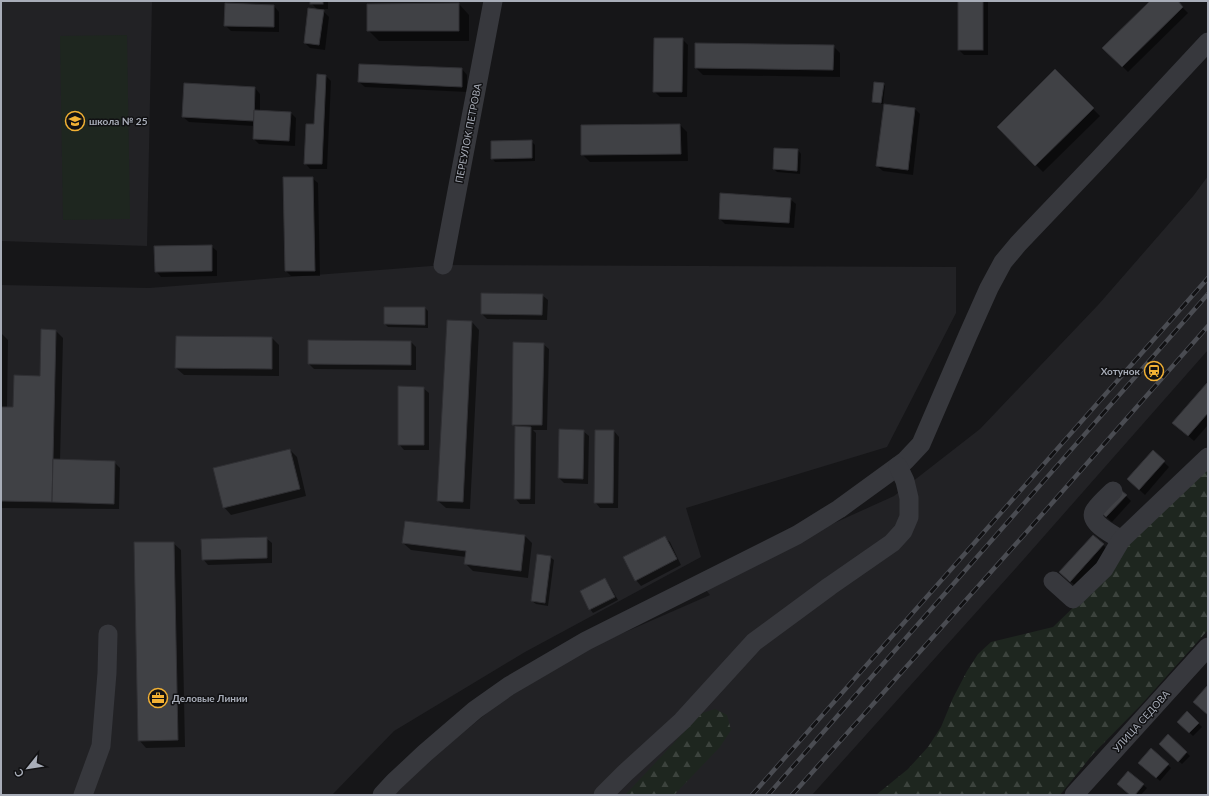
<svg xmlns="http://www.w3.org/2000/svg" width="1209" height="796" font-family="Lato,sans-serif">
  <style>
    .built { fill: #222225 }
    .forest { fill: url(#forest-firs) }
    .pitch { fill: #1e261f }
    .shadow { fill: #0007 }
    .building { fill: #404145; stroke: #303034 }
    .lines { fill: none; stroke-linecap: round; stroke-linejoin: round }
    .minor { stroke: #37383d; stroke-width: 19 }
    .rail-casing { stroke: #4a4c52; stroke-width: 4.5 }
    .rail { stroke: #111113; stroke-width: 3; stroke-dasharray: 9; stroke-linecap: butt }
    .labels { text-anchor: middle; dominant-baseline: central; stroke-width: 3; stroke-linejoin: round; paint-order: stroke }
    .poi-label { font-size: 10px; font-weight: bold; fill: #a8adb8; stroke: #111113; text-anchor: start }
    .street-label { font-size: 10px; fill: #a8adb8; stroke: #111113 }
  </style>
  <defs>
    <pattern id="forest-firs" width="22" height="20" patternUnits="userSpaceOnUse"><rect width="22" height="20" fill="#1e261f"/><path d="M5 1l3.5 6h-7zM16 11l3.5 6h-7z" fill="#3c433d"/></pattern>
  </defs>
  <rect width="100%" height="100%" fill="#161618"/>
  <g class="built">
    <polygon points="1,1 152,1 147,246 1,241"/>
    <polygon points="1208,176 1208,350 1016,568 812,795 394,795 420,768 499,703 591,647 710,595 706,590 799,539 894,496 980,429 1099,304 1194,195"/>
    <polygon points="444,265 956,267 956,313 887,447 686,508 701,557 525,652 394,731 332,795 1,795 1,285 149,288"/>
  </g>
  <g class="forest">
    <polygon points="1208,466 1208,630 1140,706 1093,754 1060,795 876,795 908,769 928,747 941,727 953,698 967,671 978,654 991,642 1053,627 1079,602 1129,540"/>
    <polygon points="715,709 727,715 731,730 720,747 674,795 625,795 702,713"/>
  </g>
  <polygon class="pitch" points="127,35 130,219 63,220 60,36"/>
  <g class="shadow">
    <polygon points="311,1 328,1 328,9 317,9 311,3"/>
    <polygon points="959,1 988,1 988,55 964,55 959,50"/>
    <polygon points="1151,1 1176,1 1188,13 1128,72 1104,48"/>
    <polygon points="459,4 469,15 469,41 379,41 368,30"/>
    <polygon points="274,6 279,12 279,32 231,31 225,25"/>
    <polygon points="323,11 329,17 325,50 310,48 305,43"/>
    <polygon points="682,39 688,45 687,97 660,97 654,91"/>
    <polygon points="833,46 840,53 840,77 703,75 696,68"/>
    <polygon points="462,69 467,75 467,92 365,87 359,82"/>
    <polygon points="1055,71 1100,116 1043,172 998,127"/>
    <polygon points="326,76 331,81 327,169 310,169 305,163 315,125"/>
    <polygon points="185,84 255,88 260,94 260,111 291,113 296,118 295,146 259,144 254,139 254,126 189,122 183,117"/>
    <polygon points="883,84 885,86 883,104 874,103 873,101"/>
    <polygon points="915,109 920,114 913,175 883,171 877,166"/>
    <polygon points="680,125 687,132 688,161 590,162 582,154"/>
    <polygon points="531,141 535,145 535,161 495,162 492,158"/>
    <polygon points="798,150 801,154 800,174 777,172 774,169"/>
    <polygon points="312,178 318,183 320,276 291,276 286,271"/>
    <polygon points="790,199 796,204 794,228 725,224 720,219"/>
    <polygon points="211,246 217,251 217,276 161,277 156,271"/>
    <polygon points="542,295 548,300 547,320 487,319 482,314"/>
    <polygon points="425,308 428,311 428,328 388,327 385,324"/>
    <polygon points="472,322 479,330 470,509 446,508 438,501"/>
    <polygon points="56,331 63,338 60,461 114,462 120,468 119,509 1,508 1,333 8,340 7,408 14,408 41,377"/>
    <polygon points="272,338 279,345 279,376 184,375 176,368"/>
    <polygon points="411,342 416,347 416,370 314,369 309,364"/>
    <polygon points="543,344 549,349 547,430 533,430 536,433 535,504 520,504 515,498 516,427 513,424"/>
    <polygon points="1208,386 1208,425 1194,441 1179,428"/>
    <polygon points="423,388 429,393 429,450 404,450 399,444"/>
    <polygon points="583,431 589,436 588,484 564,483 559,478"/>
    <polygon points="614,431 619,437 618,508 600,508 595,502"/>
    <polygon points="290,450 297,457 306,496 231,515 224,507"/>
    <polygon points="1153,452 1169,467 1145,495 1133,484"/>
    <polygon points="1122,492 1131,501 1112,522 1102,513"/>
    <polygon points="525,536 532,543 528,578 473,571 466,564 466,557 411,550 403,543"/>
    <polygon points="664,537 670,542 681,565 641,586 636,580"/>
    <polygon points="266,538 272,543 272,563 208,565 203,559"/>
    <polygon points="173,543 181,550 185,747 146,748 139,740"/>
    <polygon points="1103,545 1108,550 1076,586 1066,578"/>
    <polygon points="550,557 554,560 548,606 536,604 532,601"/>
    <polygon points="605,579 608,583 618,600 593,613 590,609"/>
    <polygon points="1187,712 1202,727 1193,736 1178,722"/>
    <polygon points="1168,735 1190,756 1182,764 1160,744"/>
    <polygon points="1168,765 1171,768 1160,781 1143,766"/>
    <polygon points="1128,772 1147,788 1141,795 1131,795"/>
  </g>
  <g class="building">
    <rect x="310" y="1" width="13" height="3"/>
    <rect x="958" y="1" width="25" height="49"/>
    <polygon points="1150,1 1178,1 1183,7 1122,67 1102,48"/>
    <polygon points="225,3 274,5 274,27 224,26"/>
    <polygon points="459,3 459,31 367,31 367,4"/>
    <polygon points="308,8 324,10 319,45 304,43"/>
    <polygon points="654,38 683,38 682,92 653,92"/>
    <polygon points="695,43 834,45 833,70 695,68"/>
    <polygon points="359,64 462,68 462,87 358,82"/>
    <polygon points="1055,69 1094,108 1035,166 997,127"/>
    <polygon points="317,74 326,75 322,164 304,164 306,124 314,124"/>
    <polygon points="874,82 884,83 881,103 872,102"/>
    <polygon points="184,83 255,87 254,121 182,117"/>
    <polygon points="884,104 915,108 908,170 876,166"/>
    <polygon points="254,110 291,112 289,141 253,139"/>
    <polygon points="680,124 681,154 581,155 581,125"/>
    <polygon points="532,140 532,158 491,159 491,141"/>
    <polygon points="774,148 798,149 797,171 773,169"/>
    <polygon points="283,177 313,177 315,271 285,271"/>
    <polygon points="720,193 791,198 789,223 719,219"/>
    <polygon points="212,245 212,271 155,272 154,246"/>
    <polygon points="481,293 543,294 542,315 481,314"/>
    <polygon points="384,307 425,307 425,325 384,324"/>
    <polygon points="447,320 472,321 463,502 437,501"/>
    <polygon points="41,329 56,330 52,502 1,501 1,407 13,407 14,375 40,376"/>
    <polygon points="176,336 272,337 272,369 175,368"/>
    <polygon points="308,340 411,341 411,365 308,364"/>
    <polygon points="513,342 544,343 542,425 512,425"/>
    <polygon points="1207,383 1208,385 1208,413 1188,436 1172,423"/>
    <polygon points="398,386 424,387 424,445 398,445"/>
    <polygon points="515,426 531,427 530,499 514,499"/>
    <polygon points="559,429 584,430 583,479 558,478"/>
    <polygon points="595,430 614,430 613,503 594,503"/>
    <polygon points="290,449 300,489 223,508 213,468"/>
    <polygon points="1153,450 1165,461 1139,490 1127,479"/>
    <polygon points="53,459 115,461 114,504 52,502"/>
    <polygon points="1122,491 1127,495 1106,517 1101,513"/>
    <polygon points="405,521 525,535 521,571 464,564 466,551 402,543"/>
    <polygon points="1093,535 1104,544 1070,582 1059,572"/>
    <polygon points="665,536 677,559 635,581 623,557"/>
    <polygon points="267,537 267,558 202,560 201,539"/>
    <polygon points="134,542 174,542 178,740 138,741"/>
    <polygon points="537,554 551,556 545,603 531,601"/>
    <polygon points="605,578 615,597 589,610 580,591"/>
    <polygon points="1207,686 1208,686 1208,715 1193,702"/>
    <polygon points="1187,711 1199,723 1189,733 1177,722"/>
    <polygon points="1168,734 1187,752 1178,762 1159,744"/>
    <polygon points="1151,748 1169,764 1156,778 1138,763"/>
    <polygon points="1128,771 1144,784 1135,795 1130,795 1117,784"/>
  </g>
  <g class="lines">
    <g class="minor">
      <polyline points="443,265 493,1"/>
      <path d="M1113,491C1107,497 1100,503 1095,510C1086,522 1113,534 1121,540"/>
      <polyline points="1053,581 1073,599 1104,569 1121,540 1208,457"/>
      <polyline points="83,795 101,746 107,673 108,634"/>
      <polyline points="382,795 394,782 425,753 475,710 509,686 586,641 797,535 839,509 905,461 921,444 968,335 989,288 1003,262 1018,244 1099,159 1208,42"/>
      <polyline points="603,795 625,773 682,721 754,642 830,586 892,543 903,531 909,517 909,498 905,481 898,466"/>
      <polyline points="1074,795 1208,647"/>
    </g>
    <defs>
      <g id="rail">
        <polyline points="752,795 1208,278"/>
        <polyline points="768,795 1208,294"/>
        <polyline points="792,795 1024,535 1208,326"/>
      </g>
    </defs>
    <use href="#rail" class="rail-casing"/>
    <use href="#rail" class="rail"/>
  </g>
  <defs>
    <symbol id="school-ring" viewBox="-11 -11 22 22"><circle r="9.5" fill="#111113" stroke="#f2b134" stroke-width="1.5"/><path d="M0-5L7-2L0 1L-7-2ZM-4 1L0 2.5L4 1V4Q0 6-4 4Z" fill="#f2b134"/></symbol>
    <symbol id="station-ring" viewBox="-11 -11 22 22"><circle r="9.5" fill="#111113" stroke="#f2b134" stroke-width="1.5"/><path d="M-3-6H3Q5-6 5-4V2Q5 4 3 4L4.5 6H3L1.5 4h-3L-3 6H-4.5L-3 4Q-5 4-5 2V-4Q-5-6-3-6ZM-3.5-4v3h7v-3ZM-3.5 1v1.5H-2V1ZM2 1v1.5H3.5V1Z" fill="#f2b134"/></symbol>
    <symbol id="office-ring" viewBox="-11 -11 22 22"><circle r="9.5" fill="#111113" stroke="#f2b134" stroke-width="1.5"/><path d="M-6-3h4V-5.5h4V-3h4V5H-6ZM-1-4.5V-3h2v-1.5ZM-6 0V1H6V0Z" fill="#f2b134"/></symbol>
  </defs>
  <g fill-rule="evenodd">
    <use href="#school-ring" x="64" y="110" width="22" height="22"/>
    <use href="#station-ring" x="1143" y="360" width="22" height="22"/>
    <use href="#office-ring" x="147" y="687" width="22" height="22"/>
  </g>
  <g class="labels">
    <g class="poi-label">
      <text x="89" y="121">школа № 25</text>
      <text x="1140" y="371" text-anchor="end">Хотунок</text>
      <text x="172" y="698">Деловые Линии</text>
    </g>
    <g class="street-label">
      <text transform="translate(468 133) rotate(-79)">ПЕРЕУЛОК ПЕТРОВА</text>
      <text transform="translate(1141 721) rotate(-48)">УЛИЦА СЕДОВА</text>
    </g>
  </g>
  <rect width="1209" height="796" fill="none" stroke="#a8adb8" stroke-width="4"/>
  <g transform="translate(28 768) rotate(240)" stroke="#111113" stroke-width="3" paint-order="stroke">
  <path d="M0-3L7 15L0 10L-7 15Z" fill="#a8adb8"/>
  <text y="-6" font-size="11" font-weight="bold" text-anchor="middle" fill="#a8adb8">С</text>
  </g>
</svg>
